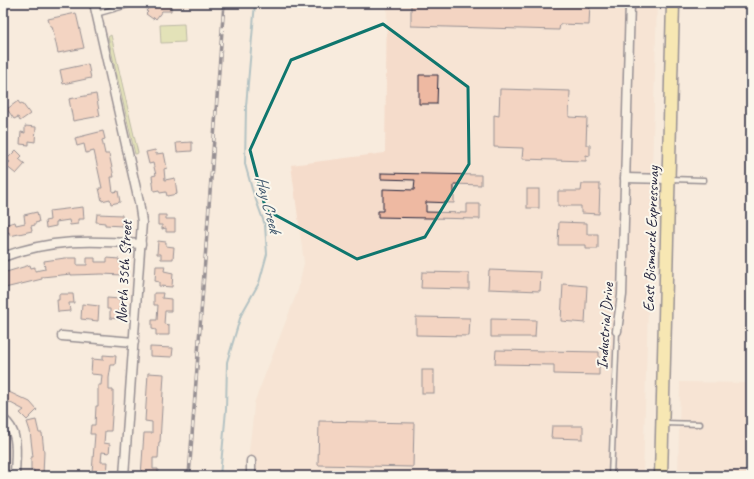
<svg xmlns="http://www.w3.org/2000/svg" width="754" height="479" font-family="Caveat,sans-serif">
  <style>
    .built { fill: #f5dccb }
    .green { fill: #cbd88c; stroke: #767d64 }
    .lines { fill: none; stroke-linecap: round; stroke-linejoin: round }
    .stream { stroke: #6190a3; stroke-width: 2 }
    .building { fill: #eeb9a2; stroke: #22223b }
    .lane-casing { stroke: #22223b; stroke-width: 7 }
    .street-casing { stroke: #22223b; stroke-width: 11 }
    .primary-casing { stroke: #22223b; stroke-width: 15 }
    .lane { stroke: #fbf7ec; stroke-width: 4 }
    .street { stroke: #fbf7ec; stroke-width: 8 }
    .primary { stroke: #f6e281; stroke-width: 12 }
    .rail-casing { stroke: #22223b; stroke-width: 3.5 }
    .rail { stroke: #fbf7ec; stroke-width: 2; stroke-dasharray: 6; stroke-linecap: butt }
    .marked { fill: none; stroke: #0f766e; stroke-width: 3; stroke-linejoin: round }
    .labels { text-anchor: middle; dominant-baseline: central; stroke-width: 4; stroke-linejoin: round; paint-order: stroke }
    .street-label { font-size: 16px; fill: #22223b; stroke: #fbf7ec }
    .water-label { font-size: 17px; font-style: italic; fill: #42596f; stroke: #fbf7ec }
  </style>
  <rect width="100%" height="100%" fill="#f8ebdd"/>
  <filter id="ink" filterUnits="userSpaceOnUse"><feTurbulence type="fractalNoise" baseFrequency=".025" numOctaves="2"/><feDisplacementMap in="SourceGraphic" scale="8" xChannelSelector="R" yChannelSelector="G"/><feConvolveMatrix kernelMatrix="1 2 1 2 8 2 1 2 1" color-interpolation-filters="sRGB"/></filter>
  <g filter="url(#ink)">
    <g class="built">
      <polygon points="387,3 657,3 643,476 247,476 247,468 253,417 254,403 298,290 304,263 291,165 385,153"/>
      <polygon points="680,382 751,383 751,476 678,476"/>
    </g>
    <g class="green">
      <polygon points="184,24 185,42 161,43 160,25"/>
      <polygon points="111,35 138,153 136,154 135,154 108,37"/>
    </g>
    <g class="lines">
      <polyline class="stream" points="220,476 226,410 227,362 241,315 259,283 267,254 265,225 252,189 245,164 246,106 255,3"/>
    </g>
    <g class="building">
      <polygon points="153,3 171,3 171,11 162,11 156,19 154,17 153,19 146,14 148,12 146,11"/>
      <polygon points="411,3 590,3 589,25 560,24 559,30 411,26"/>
      <polygon points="76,13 84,48 58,53 52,26 50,26 48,19"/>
      <polygon points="88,64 91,78 63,84 60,70"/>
      <polygon points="419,75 438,75 437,104 419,104"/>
      <polygon points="500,89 570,91 569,117 587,118 586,145 590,145 590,156 586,155 586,161 522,159 523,148 494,147 494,115 499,116"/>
      <polygon points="96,94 100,116 73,121 69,99"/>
      <polygon points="18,101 20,104 22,103 30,114 20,121 18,117 14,119 7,109"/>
      <polygon points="25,126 36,127 35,142 29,141 29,145 20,144 21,132 25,133"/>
      <polygon points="103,131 105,139 102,140 105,154 109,154 114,177 111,177 113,192 118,191 120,202 111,204 110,199 102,201 99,188 102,188 94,151 86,153 84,144 77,146 75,138"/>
      <polygon points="192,142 192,151 177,152 176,143"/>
      <polygon points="16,150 22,156 19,159 25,164 16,174 6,166 10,162 7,159"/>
      <polygon points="155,150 156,154 164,153 167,168 164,169 165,180 175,178 177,194 167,196 166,192 160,193 159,190 154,191 152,176 156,175 153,163 149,164 146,152"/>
      <polygon points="381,173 481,175 481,185 454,184 454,203 426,202 426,212 467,213 467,204 480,204 480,219 378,217 378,211 383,211 383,189 414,190 415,180 381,179"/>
      <polygon points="582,184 600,184 599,214 581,213 581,206 558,206 558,191 581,191"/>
      <rect x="527" y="189" width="12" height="19"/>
      <polygon points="83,207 84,219 78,219 78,224 70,225 69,220 56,222 56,226 46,228 45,221 50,220 49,211"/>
      <polygon points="37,212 39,222 35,223 35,225 31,226 32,231 10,236 9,232 3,234 3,225 15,222 16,225 25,223 24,215"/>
      <polygon points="97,214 122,215 122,226 105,225 105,223 96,222"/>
      <polygon points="158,215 166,215 166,219 175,219 175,232 166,232 166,228 162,229 162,225 158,225"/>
      <polygon points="559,222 587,223 587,234 598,234 598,249 586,249 586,245 558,245"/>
      <polygon points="158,241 166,242 166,246 174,247 173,259 161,259 161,254 157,254"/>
      <polygon points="65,258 77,258 77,265 87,265 87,258 95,258 95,262 107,262 107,258 119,259 119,263 123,263 122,275 102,274 71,275 71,274 42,277 42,279 5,288 3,273 30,265 31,268 35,267 35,271 45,269 44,261"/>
      <polygon points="156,266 165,266 164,271 173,273 172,287 159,286 159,282 155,281"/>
      <polygon points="489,270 541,272 540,291 488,289"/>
      <polygon points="422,272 469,273 469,289 421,288"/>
      <polygon points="563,284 587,286 585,323 561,321"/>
      <polygon points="154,293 163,293 162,298 171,299 171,311 165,311 164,324 169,325 169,335 156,335 156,330 152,329 152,320 157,320 158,305 154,305"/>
      <polygon points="59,294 73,294 74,303 69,303 70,311 58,312 57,300 59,300"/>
      <polygon points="107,298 120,299 119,319 110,318 110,309 107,309"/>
      <polygon points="82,304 99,306 98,321 81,319"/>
      <polygon points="416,317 470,318 469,336 416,335"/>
      <polygon points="491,319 536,320 535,337 491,337"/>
      <polygon points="150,347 173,348 172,357 150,356"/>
      <polygon points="496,350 599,352 599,375 554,374 554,365 495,364"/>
      <polygon points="103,355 116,356 115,365 111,365 109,378 109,390 113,390 113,401 111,431 105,431 104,443 110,444 109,453 102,452 101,462 108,462 107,476 94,476 94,472 92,472 95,434 90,434 91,425 95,425 96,406 98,406 98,385 101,385 102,375 91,374 92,359 103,360"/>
      <rect x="422" y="370" width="12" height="23"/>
      <polygon points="148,373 164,374 160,442 159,442 158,458 153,458 153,469 158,469 158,476 141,476 144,433 152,433 152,422 145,421"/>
      <polygon points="9,392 30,402 37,410 27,420 20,413 24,410 5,400"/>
      <polygon points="36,420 39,433 42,433 44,452 43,475 34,475 34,470 31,470 31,457 33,457 30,431 27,422"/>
      <polygon points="319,421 414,423 413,467 318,465"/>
      <polygon points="552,426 583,426 583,439 551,438"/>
    </g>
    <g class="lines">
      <defs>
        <g id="lane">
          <polyline points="96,14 135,3"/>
          <polyline points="670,179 704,180"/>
          <polyline points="664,423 700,424"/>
          <polyline points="611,476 617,331"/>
        </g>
        <g id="street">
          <polyline points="94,3 139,202 142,222 124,476"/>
          <polyline points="625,178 669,179"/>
          <path d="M3,257C51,239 91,240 141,244"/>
          <polyline points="617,331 622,295 630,3"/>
          <polyline points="62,336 134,342"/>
          <path d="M3,419C21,432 15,457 15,476"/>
          <polyline points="251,476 251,461"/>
        </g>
        <polyline id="primary" points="661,476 673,3"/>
      </defs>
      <use href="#lane" class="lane-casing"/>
      <use href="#street" class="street-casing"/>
      <use href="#primary" class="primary-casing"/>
      <use href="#lane" class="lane"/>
      <use href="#street" class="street"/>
      <use href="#primary" class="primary"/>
      <defs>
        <polyline id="rail" points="189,476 224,3"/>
      </defs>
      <use href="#rail" class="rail-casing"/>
      <use href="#rail" class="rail"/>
    </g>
  </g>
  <path d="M0 0H754V479H0ZM383,24L468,87L469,164L425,237L357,259L266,210L250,150L291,60Z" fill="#f8ebdd" fill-opacity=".55" fill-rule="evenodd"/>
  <path class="marked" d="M383,24L468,87L469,164L425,237L357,259L266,210L250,150L291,60Z"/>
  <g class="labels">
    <g class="street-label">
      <text transform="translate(651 239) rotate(-88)">East Bismarck Expressway</text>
      <text transform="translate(124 272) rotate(-87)">North 35th Street</text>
      <text transform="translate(605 326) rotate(-86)">Industrial Drive</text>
    </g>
    <g class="water-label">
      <text transform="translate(268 204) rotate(75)">Hay Creek</text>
    </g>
  </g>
  <rect width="754" height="479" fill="none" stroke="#fbf7ec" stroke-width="16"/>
  <rect x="8" y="8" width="738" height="463" fill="none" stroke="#22223b" stroke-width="1.5" filter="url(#ink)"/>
</svg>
